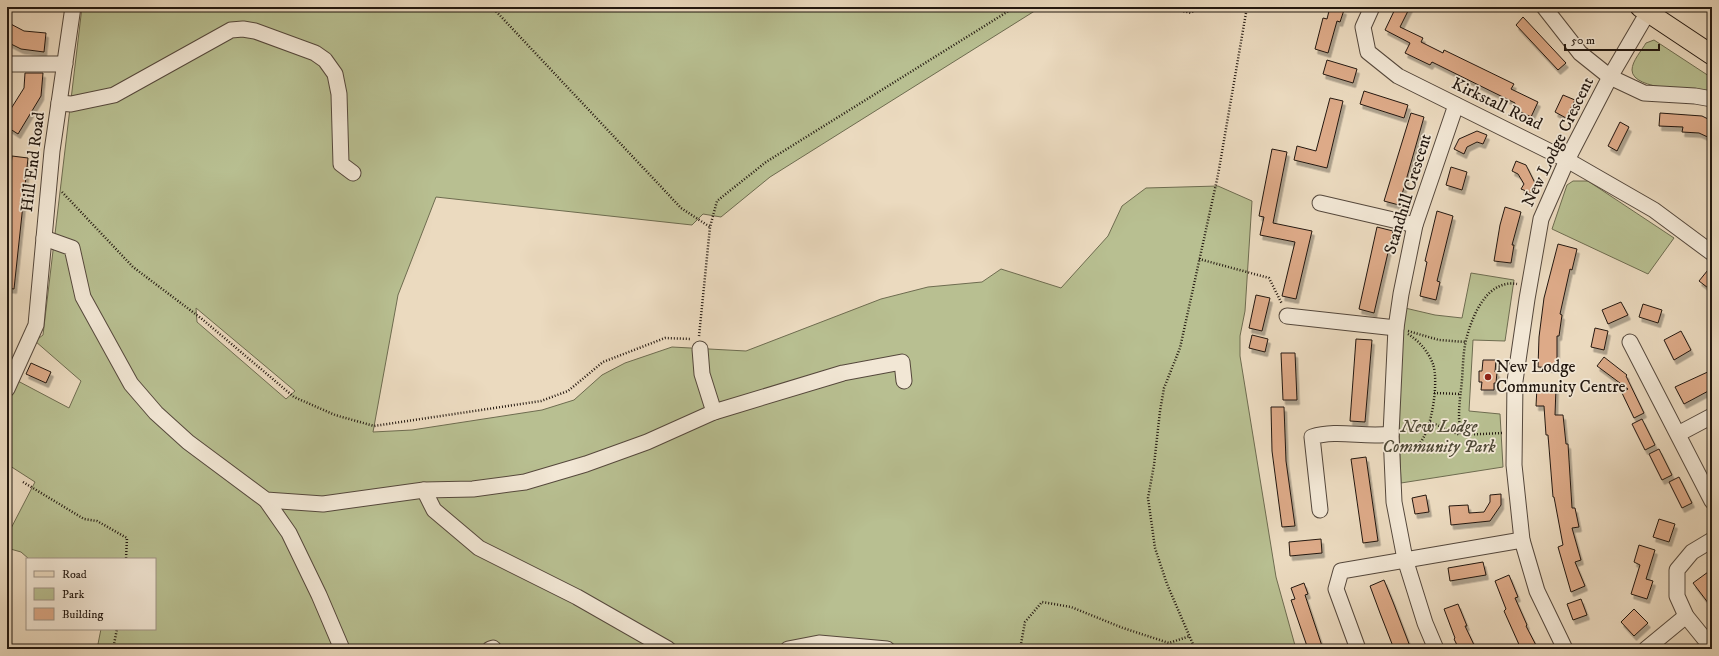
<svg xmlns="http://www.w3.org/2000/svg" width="1719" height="656" font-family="'IM FELL DW Pica',serif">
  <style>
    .green { fill: #b8bf91; stroke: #6e6c50; fill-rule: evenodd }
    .building { fill: #da8; stroke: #231810; filter: url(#shadow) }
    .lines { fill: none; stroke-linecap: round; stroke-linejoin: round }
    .minor-casing { stroke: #55483c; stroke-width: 17 }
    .major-casing { stroke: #231810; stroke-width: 21 }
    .path { stroke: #231810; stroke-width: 2.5; stroke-dasharray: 1 2; stroke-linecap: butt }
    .minor { stroke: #f2e7d5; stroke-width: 15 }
    .major { stroke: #ebdabf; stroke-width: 19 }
    .poi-dot { fill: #8f2418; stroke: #f2e7d5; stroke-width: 1.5 }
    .labels { text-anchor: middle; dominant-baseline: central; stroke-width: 3.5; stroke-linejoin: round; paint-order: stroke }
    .street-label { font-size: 17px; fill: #231810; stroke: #f2e7d5 }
    .poi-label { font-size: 17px; fill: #231810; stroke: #f2e7d5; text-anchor: start }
    .park-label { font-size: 17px; font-style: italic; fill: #504a37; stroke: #f2e7d5 }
  </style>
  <defs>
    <filter id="shadow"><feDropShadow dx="2.5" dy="4.5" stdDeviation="0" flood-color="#0004"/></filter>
  </defs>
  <rect width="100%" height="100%" fill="#ebdabf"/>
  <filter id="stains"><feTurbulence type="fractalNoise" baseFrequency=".005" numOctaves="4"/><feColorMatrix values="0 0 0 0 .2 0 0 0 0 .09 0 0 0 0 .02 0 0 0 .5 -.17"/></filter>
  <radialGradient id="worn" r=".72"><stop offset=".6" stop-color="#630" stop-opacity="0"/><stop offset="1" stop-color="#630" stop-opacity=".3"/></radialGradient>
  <g class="green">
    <path d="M82,7H1041L770,177L721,217L703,214L692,225L436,197L398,295L373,432L412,430L542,410L574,400L602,375L625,363L672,347L746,351L881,299L928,287L982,282L1001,269L1061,288L1108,236L1122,206L1146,188L1218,186L1252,201L1245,311L1240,336V356L1276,577L1296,649H97L101,629H155V559H29L21,552L7,548V536L35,482L7,464V402L16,380L69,408L81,381L35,341L43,335ZM196,308L295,391L286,399L197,322Z"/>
    <path d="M1654,40L1712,78V91C1697,90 1632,91 1632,70C1632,61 1642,50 1646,43Z"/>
    <polygon points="1573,181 1588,181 1674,238 1648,274 1552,229 1567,185"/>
    <path d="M1471,273L1514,280L1505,341L1473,340L1469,411L1500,414L1503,467L1401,483C1398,425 1399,367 1405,308L1435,315L1462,318Z"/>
  </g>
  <g class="building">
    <polygon points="1330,7 1344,10 1340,22 1337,21 1328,53 1315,49 1323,18 1327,19"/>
    <polygon points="1396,7 1410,7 1400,27 1423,38 1421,42 1443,53 1444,50 1514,84 1511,89 1538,102 1531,117 1513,108 1515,103 1432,62 1430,65 1405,53 1410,43 1385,30"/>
    <polygon points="1523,17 1566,63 1558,70 1516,25"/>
    <polygon points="7,22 24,31 46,33 44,52 21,49 7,42"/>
    <polygon points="1327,60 1357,69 1353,83 1323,74"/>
    <polygon points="25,73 43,73 41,96 18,134 7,127 7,115 24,88"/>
    <polygon points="1364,91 1408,105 1404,118 1360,104"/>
    <polygon points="1563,95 1575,100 1566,118 1555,112"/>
    <polygon points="1330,98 1343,101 1327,168 1294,160 1297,146 1316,151"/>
    <polygon points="1411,113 1424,117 1399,205 1384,201"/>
    <polygon points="1660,113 1702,116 1712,121 1712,139 1699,133 1682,132 1683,127 1659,126"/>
    <polygon points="1620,122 1629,127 1617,151 1608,146"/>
    <polygon points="1477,131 1487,135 1483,144 1477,142 1467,147 1464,154 1454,149 1459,139"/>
    <polygon points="1272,149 1287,152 1273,223 1312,231 1296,299 1282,296 1295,242 1260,235 1264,217 1259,216"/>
    <polygon points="12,156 28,158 14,289 7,288 7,203"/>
    <polygon points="1516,161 1526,165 1535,183 1531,193 1521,189 1524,184 1518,174 1512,171"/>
    <polygon points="1451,167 1467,172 1462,190 1446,185"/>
    <polygon points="1505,207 1521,212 1512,245 1514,245 1511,263 1494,261 1500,225"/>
    <polygon points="1437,211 1453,216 1437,281 1440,282 1436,300 1420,296 1427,262 1425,261"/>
    <polygon points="1377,227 1393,231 1374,313 1359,309"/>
    <polygon points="1558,244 1577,249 1572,270 1570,269 1560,314 1562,315 1559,336 1557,336 1557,368 1538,367 1539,337 1544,298"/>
    <polygon points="1712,265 1712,291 1699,281"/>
    <polygon points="1256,295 1270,298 1262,331 1249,328"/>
    <polygon points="1621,302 1628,315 1608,324 1602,310"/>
    <polygon points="1643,304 1662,310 1658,323 1639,317"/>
    <polygon points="1595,328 1608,331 1604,350 1591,347"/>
    <polygon points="1681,331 1691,350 1674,360 1664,340"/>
    <polygon points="1252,335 1268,339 1265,352 1249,348"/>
    <polygon points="1356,339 1372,340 1365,422 1350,421"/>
    <polygon points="1281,353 1295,353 1297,400 1283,400"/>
    <polygon points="1604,357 1627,375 1626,376 1644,413 1634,418 1622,393 1628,389 1597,366"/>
    <polygon points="1483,360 1496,360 1495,372 1497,372 1496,383 1494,383 1494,390 1481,390 1482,382 1479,382 1479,371 1482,371"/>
    <polygon points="31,363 51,372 46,383 26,374"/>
    <polygon points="1712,370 1712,389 1684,404 1675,387"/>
    <polygon points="1537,387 1556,387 1555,415 1563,415 1566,444 1568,444 1572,508 1575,508 1579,527 1572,528 1581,560 1575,562 1585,586 1571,592 1558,547 1563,545 1554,497 1553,497 1548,435 1546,435 1544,406 1536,406"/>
    <polygon points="1271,407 1284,407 1286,461 1295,526 1282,527 1272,451"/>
    <polygon points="1642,419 1655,445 1645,450 1632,424"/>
    <polygon points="1659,449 1672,475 1662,480 1649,454"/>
    <polygon points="1366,457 1378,541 1363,543 1351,459"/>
    <polygon points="1679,477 1692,503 1682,508 1669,482"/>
    <polygon points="1501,494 1501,505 1490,521 1451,525 1449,506 1468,505 1469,513 1484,512 1490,502 1490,495"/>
    <polygon points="1426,495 1429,512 1415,514 1412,498"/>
    <polygon points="1659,519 1675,524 1669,542 1653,537"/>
    <polygon points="1321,539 1322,553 1290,556 1289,542"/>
    <polygon points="1639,545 1655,550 1646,579 1653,581 1647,599 1631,594 1640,565 1634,562"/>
    <polygon points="1483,562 1486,575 1450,581 1448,568"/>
    <polygon points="1708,572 1712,578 1712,608 1693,583"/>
    <polygon points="1509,575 1518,597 1515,598 1527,625 1526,626 1538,649 1521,649 1504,611 1506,609 1495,581"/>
    <polygon points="1384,580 1393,602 1411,649 1394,649 1380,613 1370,586"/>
    <polygon points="1304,583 1308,594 1305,595 1323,649 1308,649 1291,600 1295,599 1291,588"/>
    <polygon points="1581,599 1587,615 1573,620 1567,604"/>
    <polygon points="1458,604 1467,626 1465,626 1476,649 1459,649 1454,639 1455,638 1444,609"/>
    <polygon points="1634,609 1648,623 1634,636 1621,622"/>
  </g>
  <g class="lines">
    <defs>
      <g id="minor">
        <polyline points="1372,7 1363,27 1368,52 1398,76 1567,160 1654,210 1712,253"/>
        <polyline points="1544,7 1580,53 1610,77 1644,93 1695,96 1712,99"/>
        <polyline points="7,64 65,64"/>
        <polyline points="59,103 71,104 114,95 231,30 243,29 255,31 315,53 325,60 335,74 339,94 341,164 353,173"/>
        <polyline points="1320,203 1415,225"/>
        <polyline points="44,238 72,248 83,297 131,384 156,413 188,442 266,500 323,504 424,490 473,489 525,482 586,464 647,442 714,412 843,373 902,362 904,381"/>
        <polyline points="1287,316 1396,328"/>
        <polyline points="1630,342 1712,501"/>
        <polyline points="700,349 702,374 714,412"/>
        <polyline points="7,389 36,325 52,151 73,7"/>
        <polyline points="1678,434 1712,416"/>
        <polyline points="424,490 434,510 479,548 577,597 668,649"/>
        <polyline points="266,500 289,533 319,595 342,649"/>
        <path d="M1320,510L1312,437C1337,429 1365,438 1391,434"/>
        <polyline points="1712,540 1692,552 1677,570 1677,596 1686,616 1712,648"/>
        <polyline points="490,649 493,648"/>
        <polyline points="788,649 819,643 887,649"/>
        <polyline points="1358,649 1336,589 1341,571 1522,540"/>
        <polyline points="1436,649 1425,623 1405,559 1394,502 1391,434 1396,328 1401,294 1415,225 1456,105"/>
        <polyline points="1565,649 1537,591 1522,540 1514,465 1515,381 1527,299 1541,219 1567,160 1610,77 1648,12"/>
        <polyline points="1646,649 1686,616"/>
      </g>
      <polyline id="major" points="1640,7 1712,55"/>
    </defs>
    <use href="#minor" class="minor-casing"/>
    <use href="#major" class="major-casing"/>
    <g class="path">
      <polyline points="492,7 681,208 710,227"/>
      <polyline points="1166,7 1191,13 1198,7"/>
      <polyline points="62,192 133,267 202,319 294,397 335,415 374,426 541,401 568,391 603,362 665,338 691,339"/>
      <polyline points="1199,259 1269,278 1282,304"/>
      <polyline points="1408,331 1439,340 1466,342"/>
      <polyline points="699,336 710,227 717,201 766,162 1015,7"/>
      <polyline points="1434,393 1461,394"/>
      <polyline points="1430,422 1460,435"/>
      <path d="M1502,433L1461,435C1457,415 1460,400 1462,380C1463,367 1463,353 1466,340C1472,316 1487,279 1517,284"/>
      <path d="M1404,449C1409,449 1415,447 1419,444C1432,431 1439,381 1433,364C1428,351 1419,341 1408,334"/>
      <polyline points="23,482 84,519 97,521 127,538 126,559"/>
      <polyline points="113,649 117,629"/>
      <polyline points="1020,649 1025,622 1042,602 1071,607 1123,628 1169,643 1190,636"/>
      <polyline points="1195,649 1167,584 1155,548 1148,498 1154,465 1160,411 1164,388 1180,348 1218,175 1247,7"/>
    </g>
    <use href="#minor" class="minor"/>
    <use href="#major" class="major"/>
  </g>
  <circle class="poi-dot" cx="1488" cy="377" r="4"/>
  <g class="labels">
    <g class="street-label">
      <text transform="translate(1497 104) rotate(26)">Kirkstall Road</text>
      <text transform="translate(1558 142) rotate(-64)">New Lodge Crescent</text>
      <text transform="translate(33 162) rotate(-83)">Hill End Road</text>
      <text transform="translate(1408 194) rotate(-73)">Standhill Crescent</text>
    </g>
    <g class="poi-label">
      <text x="1496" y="367">New Lodge<tspan x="1496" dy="20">Community Centre</tspan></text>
    </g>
    <g class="park-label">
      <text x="1439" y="427">New Lodge<tspan x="1439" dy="20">Community Park</tspan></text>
    </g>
  </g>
  <rect width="1719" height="656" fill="none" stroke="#ebdabf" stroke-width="24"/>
  <rect x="8" y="8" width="1703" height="640" fill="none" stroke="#231810" stroke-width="2"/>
  <rect x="12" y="12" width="1695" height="632" fill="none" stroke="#231810"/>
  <rect x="26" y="558" width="130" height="72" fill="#f2e7d5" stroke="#9f9486"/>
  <rect x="34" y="571" width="20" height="6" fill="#ebdabf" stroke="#9f9486"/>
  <text x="62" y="578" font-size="12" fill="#231810">Road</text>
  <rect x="34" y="588" width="20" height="12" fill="#b8bf91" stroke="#9f9486"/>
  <text x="62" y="598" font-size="12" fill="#231810">Park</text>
  <rect x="34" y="608" width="20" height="12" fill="#ddaa88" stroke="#9f9486"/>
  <text x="62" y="618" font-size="12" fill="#231810">Building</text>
  <path d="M1565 44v6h94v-6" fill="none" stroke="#231810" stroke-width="2"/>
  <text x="1571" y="44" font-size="12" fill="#231810" stroke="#f2e7d5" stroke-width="3" paint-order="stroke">50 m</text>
  <rect width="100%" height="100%" filter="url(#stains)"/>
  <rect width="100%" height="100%" fill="url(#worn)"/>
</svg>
